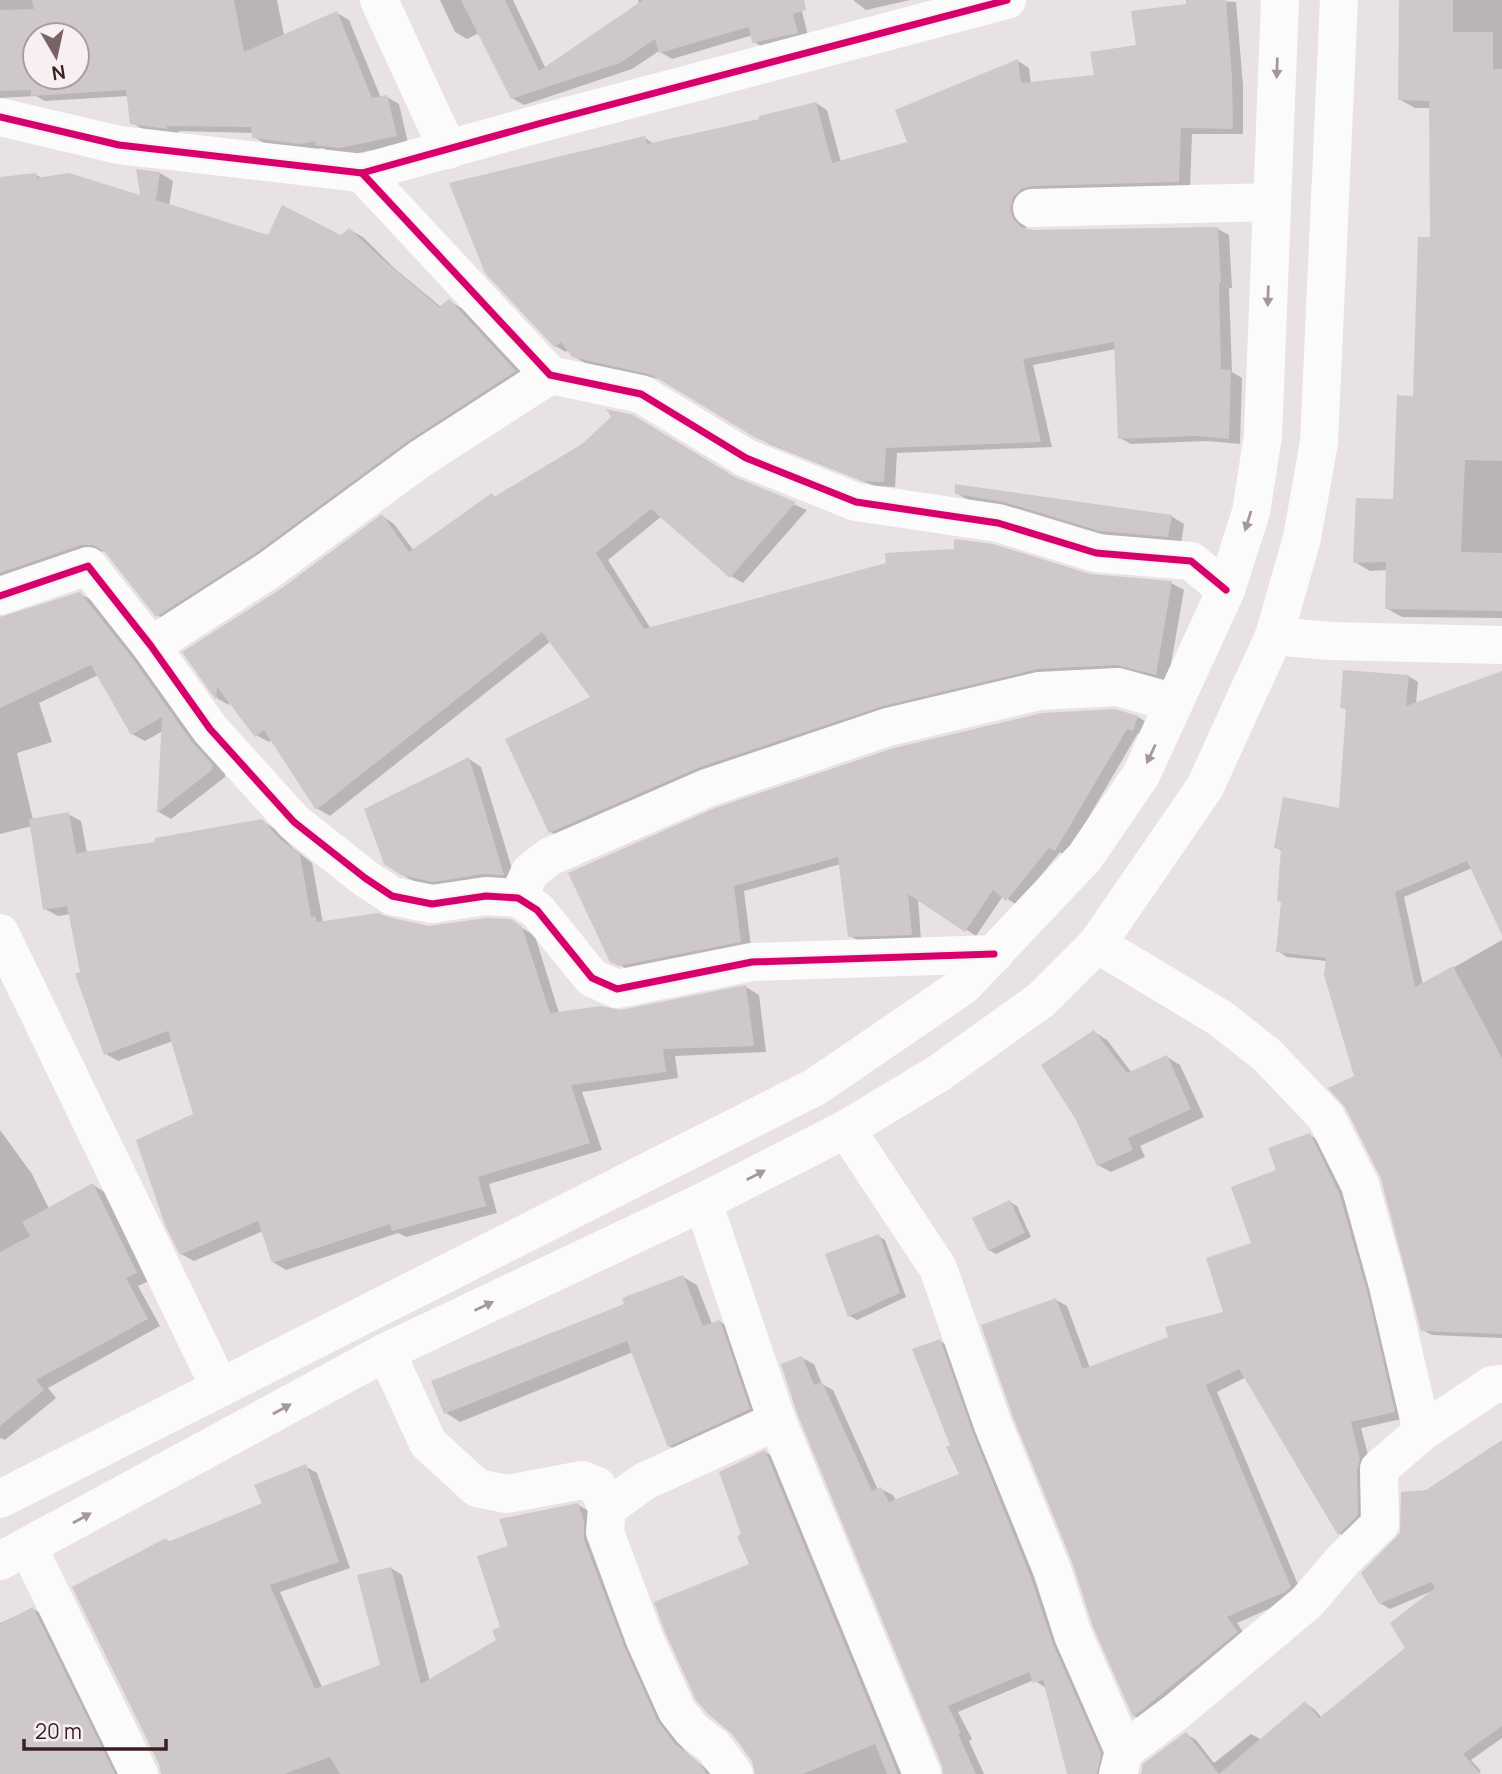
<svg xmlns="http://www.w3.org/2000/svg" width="1502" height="1774" font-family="Manrope,sans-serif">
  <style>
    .shadow { fill: #0003; fill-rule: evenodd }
    .building { fill: #cfc8ca; fill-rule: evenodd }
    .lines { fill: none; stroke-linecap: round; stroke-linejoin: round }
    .minor { stroke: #fcfbfb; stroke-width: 38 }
    .secondary { stroke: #fcfbfb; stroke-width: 38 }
    .cycleway-casing { stroke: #f7eff1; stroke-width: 11 }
    .cycleway { stroke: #d6006c; stroke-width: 7 }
    .oneway { fill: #a59899 }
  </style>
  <rect width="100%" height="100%" fill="#e8e2e3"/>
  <g class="shadow">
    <path d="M0,0H277L284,35L337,13L349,20L381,98L387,97L399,104L408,143L353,154L328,151L323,148L313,150L266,144L254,137L253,133L179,131V134L144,130L132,123L128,96L45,101L36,96L0,98ZM35,35H77V77H35Z"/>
    <polygon points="440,0 513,0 546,69 640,6 638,0 799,0 809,39 766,49 754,42 753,35 672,59 659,51 632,69 524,105 512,98 479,33 467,39 455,32"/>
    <polygon points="853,0 910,0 866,10"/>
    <polygon points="1187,0 1236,2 1243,85 1243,134 1192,134 1190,188 1021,215 1027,230 1218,229 1229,235 1232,288 1229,288 1232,372 1242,378 1240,444 1207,441 1131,444 1120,438 1116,349 1033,365 1052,447 897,453 895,487 875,486 769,444 664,380 585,363 573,356 569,350 566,352 555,346 645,138 654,144 761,120 816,103 827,110 841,162 910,143 1018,61 1029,68 1031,84 1096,77 1188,5"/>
    <polygon points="1401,0 1502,0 1502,618 1402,617 1386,608 1388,570 1370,571 1355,562 1394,501 1415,398 1431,239 1431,108 1415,108 1399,99"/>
    <polygon points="138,171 160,173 173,181 169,206 268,237 342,238 350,230 363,237 395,269 441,307 449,301 463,309 528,379 170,623 157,615 107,551 95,552 0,587 0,178 36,175 44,179 142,197"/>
    <polygon points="736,479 807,510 743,583 731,576 662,516 608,560 651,629 1090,576 1171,583 1184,590 1168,681 1131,671 563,839 551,832 593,698 551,641 330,816 318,809 272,740 269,742 256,735 229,700 229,705 218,699 185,652 283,589 382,516 394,524 414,551 492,495 497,498"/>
    <polygon points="956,493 1171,516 1184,524 1181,544 1115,538 1019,509 970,501"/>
    <polygon points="80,594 94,601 225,774 225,777 171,819 159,812 163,731 145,741 132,734 98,675 39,703 52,742 17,753 33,820 68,814 81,821 87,853 157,843 262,821 275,829 293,848 312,863 323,923 428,927 511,921 535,936 559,1013 621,1012 746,987 759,995 766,1052 675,1056 678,1078 582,1092 602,1150 489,1184 497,1213 406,1237 398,1233 286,1270 273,1262 263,1231 194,1261 181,1254 195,1115 173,1041 118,1061 106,1054 82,974 71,914 58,916 45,909 32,826 0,834 0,619"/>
    <polygon points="1502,673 1502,931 1472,868 1404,897 1423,985 1502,940 1502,1338 1432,1335 1422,1330 1327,961 1287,957 1278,951 1283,903 1282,851 1276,847 1341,810 1347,710 1342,707 1408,676 1418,682 1416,704"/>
    <polygon points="1138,717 1148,723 1144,735 1138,733 1066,856 1060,852 1017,905 1003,896 976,936 918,898 921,940 861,942 850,936 841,864 744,891 751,947 631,971 612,961 570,873"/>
    <polygon points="469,759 481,767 516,882 447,888 415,882 401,874"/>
    <polygon points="1094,1032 1107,1040 1132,1073 1167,1057 1180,1065 1204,1117 1140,1146 1145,1157 1111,1172 1098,1165"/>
    <polygon points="0,1130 32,1174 49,1209 93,1185 106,1193 149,1281 138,1286 160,1326 48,1388 56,1398 5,1440 0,1438"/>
    <polygon points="1310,1135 1321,1142 1351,1201 1406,1418 1361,1428 1371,1466 1369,1522 1350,1540 1339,1533 1246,1377 1217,1392 1302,1594 1237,1623 1248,1639 1145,1722 1134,1716 1056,1300 1067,1306 1090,1368 1170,1339 1225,1313 1254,1244 1278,1171"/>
    <polygon points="1010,1202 1017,1206 1031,1237 996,1254 989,1250"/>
    <polygon points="878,1236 885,1240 906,1297 857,1320 850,1316"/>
    <polygon points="683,1277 697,1285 712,1324 719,1321 734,1330 763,1417 683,1454 669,1446 633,1352 460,1422 446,1413 626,1305"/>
    <polygon points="940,1341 951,1348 1112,1760 1109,1774 1069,1774 1047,1689 1034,1680 958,1712 972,1739 969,1741 984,1774 945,1774 802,1358 814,1364 822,1384 833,1390 878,1490 881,1489 893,1495 896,1501 961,1475 952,1446"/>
    <polygon points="1502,1442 1502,1738 1471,1760 1481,1771 1478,1774 1141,1774 1186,1734 1196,1740 1214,1763 1251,1734 1262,1740 1305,1703 1314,1709 1322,1718 1407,1648 1432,1591 1390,1609 1380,1603 1402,1534 1427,1492"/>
    <polygon points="765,1452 777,1459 906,1774 757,1774 751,1564 743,1535"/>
    <polygon points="305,1466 317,1473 350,1568 280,1592 323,1689 382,1666 391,1568 402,1575 430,1681 498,1641 510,1547 578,1505 589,1511 668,1728 686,1752 712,1774 162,1774 166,1540 171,1542 265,1504"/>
    <polygon points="33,1609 44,1615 122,1774 0,1774 0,1623"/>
  </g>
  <g class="building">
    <path d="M32,0H234L244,52L337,11L372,98L387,95L397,136L340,148L314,145L316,141L300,144L252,138L251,127L167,126V129L130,124L126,90L31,96V90L0,91V10L34,9ZM35,35H77V77H35Z"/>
    <polygon points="461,0 505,0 539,71 643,0 804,0 806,10 793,14 798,33 752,43 749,27 659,53 655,39 620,63 511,99"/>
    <polygon points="1186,0 1226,0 1232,77 1233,129 1181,128 1179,182 1031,186 1021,189 1013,197 1010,209 1014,220 1021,227 1033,230 1218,227 1221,283 1219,283 1221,369 1231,370 1229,439 1195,436 1118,439 1114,342 1023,359 1041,442 886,448 884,482 862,481 756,438 652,375 572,357 561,342 554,347 485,273 449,183 645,136 647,144 759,119 759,116 816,102 832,163 907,142 895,110 1018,59 1021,83 1094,75 1090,52 1136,45 1131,11 1186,4"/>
    <polygon points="1399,0 1453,0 1453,32 1493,32 1493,69 1502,69 1502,461 1465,460 1461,552 1502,553 1502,611 1385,609 1386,562 1353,563 1356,498 1393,499 1397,395 1413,396 1418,237 1430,237 1429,101 1398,100"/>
    <polygon points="136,169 160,172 156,200 268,235 282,205 341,235 349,228 382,259 439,307 449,299 516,371 408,441 257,552 156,617 105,552 93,545 81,545 0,573 0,177 36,173 37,178 69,173 140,195"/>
    <polygon points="606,409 633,415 735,477 796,502 730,578 651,509 596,553 644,629 886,563 885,553 954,549 954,539 993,544 1090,574 1172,581 1156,675 1117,665 1038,669 883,706 700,767 549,833 505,739 590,697 542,632 316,810 264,730 255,737 217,687 216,700 182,652 282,588 382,514 409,552 492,493 494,497 582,444 611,417"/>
    <polygon points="955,484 1172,515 1168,537 1100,531 1004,502 955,494"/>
    <polygon points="80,592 133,659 192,742 213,765 212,770 157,813 162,717 131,735 91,665 0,708 0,617"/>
    <polygon points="1343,670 1409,675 1406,706 1502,671 1502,935 1467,861 1395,892 1415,987 1453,966 1502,1058 1502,1334 1421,1331 1381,1179 1345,1107 1328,1088 1354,1076 1324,975 1326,958 1276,952 1281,902 1277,901 1281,849 1274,848 1283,797 1339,808 1346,709 1340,708"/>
    <polygon points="1115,709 1138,716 1133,731 1127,729 1055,851 1049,848 1006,901 993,890 965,932 908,894 912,935 848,937 838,857 734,886 741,942 619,966 610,962 568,873 715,808 894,748 1042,713"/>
    <polygon points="469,757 504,875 483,874 433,882 401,875 384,864 364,809"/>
    <polygon points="69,812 76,853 155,842 155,838 262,819 280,839 300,854 311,917 315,916 317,922 378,913 388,917 428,926 487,918 511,919 522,927 550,1013 601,1006 621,1010 746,985 754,1046 663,1049 666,1072 571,1085 590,1143 478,1177 486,1206 392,1231 390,1224 272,1263 258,1221 180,1255 165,1225 136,1140 193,1114 168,1031 104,1055 75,974 80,972 67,906 43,910 29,819"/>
    <polygon points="1094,1030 1127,1073 1167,1055 1191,1109 1128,1138 1133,1150 1097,1166 1076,1120 1041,1065"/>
    <polygon points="1310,1133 1339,1193 1367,1291 1395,1412 1351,1422 1360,1459 1357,1469 1358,1515 1338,1535 1239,1369 1206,1385 1291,1587 1285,1592 1227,1617 1238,1632 1133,1717 1093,1627 1072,1562 1013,1417 981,1325 1056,1298 1083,1369 1168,1337 1165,1327 1223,1312 1206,1258 1251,1243 1231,1187 1276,1170 1268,1148"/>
    <polygon points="93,1183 137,1273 126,1278 148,1319 36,1380 44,1390 0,1426 0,1252 30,1236 22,1222"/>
    <polygon points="1010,1200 1025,1233 988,1251 972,1218"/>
    <polygon points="879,1234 900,1293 848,1317 825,1254"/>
    <polygon points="683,1275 703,1326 720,1320 750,1409 668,1447 627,1341 444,1414 431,1381 624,1304 622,1298"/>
    <polygon points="940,1339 973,1433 1031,1578 1053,1644 1101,1753 1097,1774 1067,1774 1043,1680 1033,1683 1029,1672 948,1706 961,1733 958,1734 976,1774 943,1774 942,1766 797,1413 781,1364 802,1356 814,1385 822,1382 872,1491 881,1487 889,1502 959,1474 946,1447 950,1445 912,1349"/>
    <polygon points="1502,1440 1502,1726 1463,1754 1481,1774 1141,1774 1143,1764 1186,1732 1219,1774 1305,1701 1319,1718 1405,1648 1390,1623 1435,1588 1431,1582 1379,1604 1361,1573 1400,1533 1401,1492 1426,1490"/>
    <polygon points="765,1450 898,1774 887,1774 875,1744 803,1774 755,1774 752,1761 732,1734 708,1714 696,1700 665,1632 654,1602 749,1564 737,1536 741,1534 719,1472"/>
    <polygon points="306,1464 339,1562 270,1585 315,1689 380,1665 357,1575 391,1567 421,1684 496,1640 492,1630 500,1627 477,1556 508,1546 499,1519 578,1503 584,1521 584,1540 625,1648 657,1720 675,1744 698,1762 707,1774 340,1774 330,1757 284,1774 161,1774 159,1764 72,1587 166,1538 168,1542 262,1503 254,1485"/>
    <polygon points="33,1607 115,1774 0,1774 0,1624"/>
  </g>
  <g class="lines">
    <g class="minor">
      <polyline points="379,0 448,150"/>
      <polyline points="0,117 119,145 362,173 545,122 1007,0"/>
      <polyline points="362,173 550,375 641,394 746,458 856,502 998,523 1096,553 1191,561 1226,590"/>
      <polyline points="1032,208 1272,202"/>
      <polyline points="0,596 88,566 151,646 210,729 294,822 365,878 392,896 432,904 486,896 518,898 537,910 592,978 617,989 752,962 994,954"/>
      <polyline points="1274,636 1329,641 1502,645"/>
      <polyline points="151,646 269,570 420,459 550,375"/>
      <polyline points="518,898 530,872 549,857 707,788 888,727 1039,691 1118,687 1174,703"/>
      <polyline points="0,933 220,1388"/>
      <polyline points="1097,944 1220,1018 1267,1055 1326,1117 1360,1185 1388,1286 1422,1432"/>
      <polyline points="846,1129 938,1268 993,1425 1052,1570 1073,1635 1124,1751 1118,1774"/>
      <polyline points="703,1202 777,1421 922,1774"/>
      <polyline points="386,1352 428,1443 477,1488 507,1494 582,1480 597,1486 607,1508 605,1532 645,1640 677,1711 692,1730 714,1747 734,1774"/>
      <polyline points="607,1508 645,1481 777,1421"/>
      <polyline points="28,1547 139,1774"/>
      <polyline points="1124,1751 1176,1712 1307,1602 1344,1559 1380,1524 1379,1469 1422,1432 1492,1385 1502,1384"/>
    </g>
    <g class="secondary">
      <polyline points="0,1499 815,1087 963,986 1085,857 1141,775 1226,590 1251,512 1263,436 1280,0"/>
      <polyline points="0,1561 386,1352 703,1202 846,1129 939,1073 1041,1000 1097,944 1205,787 1274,636 1302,538 1319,442 1339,0"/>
    </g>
    <defs>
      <g id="cycleway">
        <polyline points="0,117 119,145 362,173 545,122 1007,0"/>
        <polyline points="362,173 550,375 641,394 746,458 856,502 998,523 1096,553 1191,561 1226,590"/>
        <polyline points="0,596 88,566 151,646 210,729 294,822 365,878 392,896 432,904 486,896 518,898 537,910 592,978 617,989 752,962 994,954"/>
      </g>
    </defs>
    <use href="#cycleway" class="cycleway-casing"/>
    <use href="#cycleway" class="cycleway"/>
  </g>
  <defs><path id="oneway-solid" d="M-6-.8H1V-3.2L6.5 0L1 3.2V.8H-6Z" transform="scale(1.75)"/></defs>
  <g class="oneway">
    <use href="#oneway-solid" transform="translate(1277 68) rotate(92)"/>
    <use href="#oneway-solid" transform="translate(1268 296) rotate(92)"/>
    <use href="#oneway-solid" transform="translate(1248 521) rotate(107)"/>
    <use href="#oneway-solid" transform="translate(1151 754) rotate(115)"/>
    <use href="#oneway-solid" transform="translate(756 1175) rotate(-27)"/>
    <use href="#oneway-solid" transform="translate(484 1306) rotate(-25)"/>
    <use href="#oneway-solid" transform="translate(282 1409) rotate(-29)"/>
    <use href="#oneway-solid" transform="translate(82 1518) rotate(-29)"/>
  </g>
  <g transform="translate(56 56) rotate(171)"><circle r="33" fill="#f7eff1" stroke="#ac9c9e" stroke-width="2"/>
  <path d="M0-5L12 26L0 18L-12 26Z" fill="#786465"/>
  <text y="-10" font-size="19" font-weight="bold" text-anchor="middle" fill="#3b2021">N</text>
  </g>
  <path d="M24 1739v10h142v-10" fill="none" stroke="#3b2021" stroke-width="3.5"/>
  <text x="35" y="1739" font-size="21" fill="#3b2021" stroke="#f7eff1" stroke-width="5" paint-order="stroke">20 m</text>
</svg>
